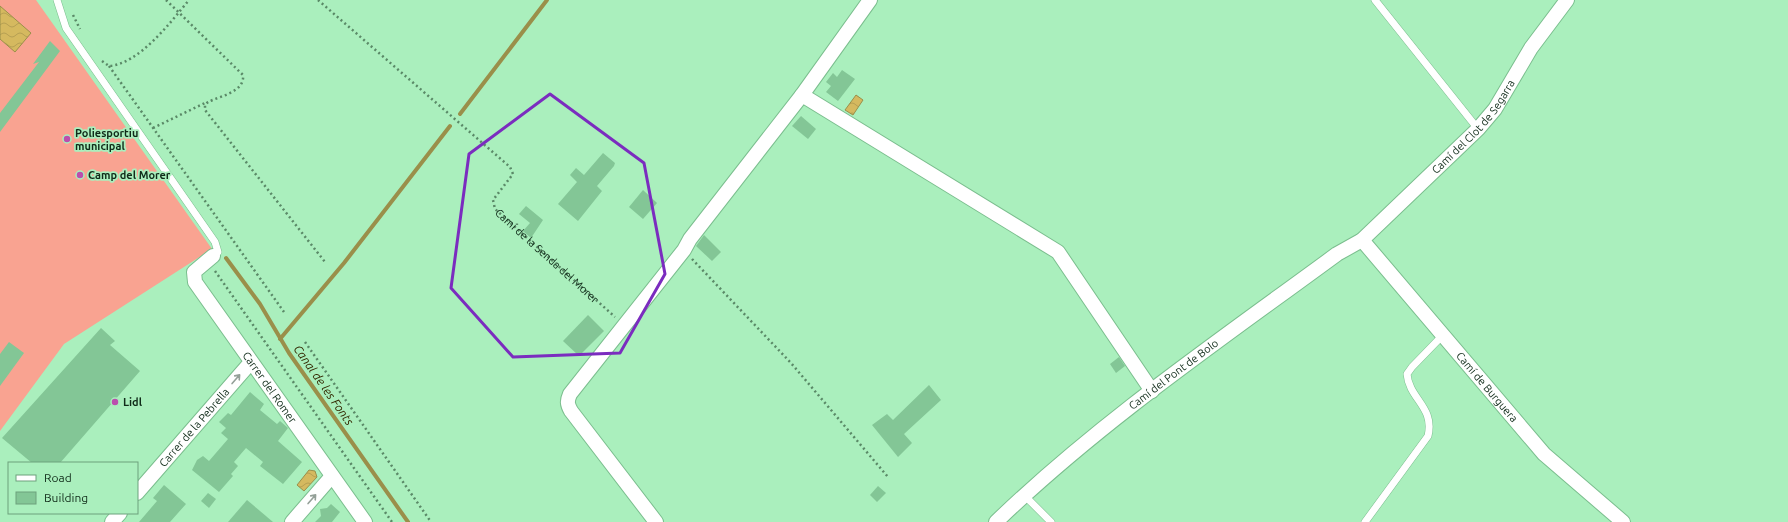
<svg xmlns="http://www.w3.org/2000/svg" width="1788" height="522" font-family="Ubuntu,sans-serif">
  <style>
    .pitch { fill: #f9a391 }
    .water { fill: url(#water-waves); stroke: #9a8f4a }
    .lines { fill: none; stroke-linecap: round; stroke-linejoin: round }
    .stream { stroke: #9a8f4a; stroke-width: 4 }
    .building { fill: #83c696 }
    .lane-casing { stroke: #7bbe8e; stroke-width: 8 }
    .street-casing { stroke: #7bbe8e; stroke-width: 16 }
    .path { stroke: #5a8967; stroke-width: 2.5; stroke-dasharray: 2 3; stroke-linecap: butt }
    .lane { stroke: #fff; stroke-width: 7 }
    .street { stroke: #fff; stroke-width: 14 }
    .oneway { stroke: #94a098 }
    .marked { fill: none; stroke: #7b2cbf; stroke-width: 3; stroke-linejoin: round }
    .poi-dot { fill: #bb4eae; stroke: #aaefbd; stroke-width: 1.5 }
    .labels { text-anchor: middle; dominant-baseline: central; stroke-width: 3.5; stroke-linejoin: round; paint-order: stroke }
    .street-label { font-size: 11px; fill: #112c1a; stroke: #aaefbd }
    .poi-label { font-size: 11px; font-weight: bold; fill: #112c1a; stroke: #aaefbd; text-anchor: start }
    .water-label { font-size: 12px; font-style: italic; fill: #332800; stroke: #aaefbd }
  </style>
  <defs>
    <pattern id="water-waves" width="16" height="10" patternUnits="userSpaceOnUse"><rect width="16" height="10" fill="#d5b95f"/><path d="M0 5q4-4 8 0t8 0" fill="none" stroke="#b69f52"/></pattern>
  </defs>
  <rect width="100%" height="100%" fill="#aaefbd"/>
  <polygon class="pitch" points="0,0 36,0 212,249 64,344 0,431"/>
  <g class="water">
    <polygon points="0,6 31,33 15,52 0,39"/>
    <polygon points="856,95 863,100 853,115 845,110"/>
    <polygon points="309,470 315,471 317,477 304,491 297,485"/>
  </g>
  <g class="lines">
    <g class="stream">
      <polyline points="460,114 547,0"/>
      <polyline points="226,258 260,304 289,353 408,522"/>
      <polyline points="280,339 344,263 450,126"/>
    </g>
  </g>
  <g class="building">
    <polygon points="50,41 60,51 0,132 0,113 39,62 33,64"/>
    <polygon points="842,70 855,79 838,101 826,92 831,86 826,82 833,73 837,77"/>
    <polygon points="801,116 816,129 808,139 792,126"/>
    <polygon points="603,153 615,163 614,166 597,186 602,191 578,221 558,204 577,182 570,175 576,168 584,175"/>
    <polygon points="643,190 657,203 643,219 629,207"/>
    <polygon points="526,206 543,220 531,238 523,231 530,223 519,214"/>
    <polygon points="704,235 721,252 712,261 696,246"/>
    <polygon points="588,315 604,331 579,356 563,341"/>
    <polygon points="101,328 115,341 110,345 140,371 60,463 32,463 2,438"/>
    <polygon points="9,342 24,353 0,386 0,354"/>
    <polygon points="1119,357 1125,366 1116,373 1110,364"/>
    <polygon points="929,385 941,400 904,434 912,443 898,457 872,425 887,414 893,420"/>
    <polygon points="250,392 264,404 260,410 277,424 280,421 288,428 278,441 302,462 283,484 260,466 263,462 246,448 234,462 238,466 231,474 233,476 219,492 192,470 197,460 203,456 209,461 228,439 221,433 226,428 219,422 228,413 231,415"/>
    <polygon points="164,485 186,504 170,522 139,522 157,501 153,498"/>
    <polygon points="878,486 886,493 877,502 870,495"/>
    <polygon points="208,493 216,499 209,508 201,501"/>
    <polygon points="247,500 273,522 228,522"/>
    <polygon points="331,504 340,512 332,522 315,522 321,516 320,509 327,508"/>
  </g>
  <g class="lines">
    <defs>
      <g id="lane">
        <polyline points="57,0 66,28 215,242 218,252 213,256"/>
        <polyline points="1375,0 1478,129"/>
        <polyline points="1024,495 1051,522"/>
        <path d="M1365,522L1428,436C1435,407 1409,399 1407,374L1412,367L1443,335"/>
      </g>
      <g id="street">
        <polyline points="802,95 1058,252 1152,391"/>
        <path id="s2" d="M1362,240L1544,454L1623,522"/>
        <path id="s3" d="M213,256L194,272L195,282L365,522"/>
        <path id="s4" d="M137,493L251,362"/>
        <polyline points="112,522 120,513"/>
        <polyline points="292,522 332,476"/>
        <path d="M656,522L571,411C567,404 567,401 570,394L684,250L690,239L802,95L870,0"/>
        <path id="s5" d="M996,522C1100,422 1220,340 1337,254L1362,240L1478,129L1495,109L1531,48L1567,0"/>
      </g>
    </defs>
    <use href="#lane" class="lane-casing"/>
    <use href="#street" class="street-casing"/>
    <g class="path">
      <path d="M166,0L243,75C245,92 220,96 208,102L205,105V110L325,262"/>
      <path id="s1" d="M318,0L510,167L513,174L493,200L495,209L615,317"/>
      <polyline points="73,15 80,29"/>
      <path d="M102,61L109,66C139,64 170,23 189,0"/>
      <polyline points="109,66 284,312"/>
      <polyline points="153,128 207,102"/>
      <polyline points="692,259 791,363 888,477"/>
      <polyline points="215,271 392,522"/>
      <polyline points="305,342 431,522"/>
    </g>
    <use href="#lane" class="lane"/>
    <use href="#street" class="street"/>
  </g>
  <defs><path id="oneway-shaft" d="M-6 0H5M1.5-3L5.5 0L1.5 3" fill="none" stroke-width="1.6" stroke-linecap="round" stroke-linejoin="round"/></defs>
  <g class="oneway">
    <use href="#oneway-shaft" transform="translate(236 379) rotate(-49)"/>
    <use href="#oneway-shaft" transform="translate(312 499) rotate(-49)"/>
  </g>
  <path class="marked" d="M550,94L644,163L665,274L620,353L513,357L451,288L469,154Z"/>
  <g class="poi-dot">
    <circle cx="67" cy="139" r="4"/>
    <circle cx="80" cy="175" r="4"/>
    <circle cx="115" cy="402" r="4"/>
  </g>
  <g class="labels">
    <g class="street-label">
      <text stroke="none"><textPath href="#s5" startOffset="622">Camí del Clot de Segarra</textPath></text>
      <text stroke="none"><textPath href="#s1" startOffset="374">Camí de la Senda del Morer</textPath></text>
      <text stroke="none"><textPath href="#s5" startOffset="231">Camí del Pont de Bolo</textPath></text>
      <text stroke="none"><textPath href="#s2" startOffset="193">Camí de Burguera</textPath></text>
      <text stroke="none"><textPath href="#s3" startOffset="164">Carrer del Romer</textPath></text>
      <text stroke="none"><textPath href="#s4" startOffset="87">Carrer de la Pebrella</textPath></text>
    </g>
    <g class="poi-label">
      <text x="75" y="133">Poliesportiu<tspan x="75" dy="13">municipal</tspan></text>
      <text x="88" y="175">Camp del Morer</text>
      <text x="123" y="402">Lidl</text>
    </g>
    <g class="water-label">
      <text transform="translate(324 385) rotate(55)">Canal de les Fonts</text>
    </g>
  </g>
  <rect x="8" y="462" width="130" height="52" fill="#aaefbd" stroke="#6da17c"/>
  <rect x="16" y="475" width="20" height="6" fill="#ffffff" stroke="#6da17c"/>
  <text x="44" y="482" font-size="12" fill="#112c1a">Road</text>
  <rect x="16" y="492" width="20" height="12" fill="#83c696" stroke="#6da17c"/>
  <text x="44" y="502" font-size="12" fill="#112c1a">Building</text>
</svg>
